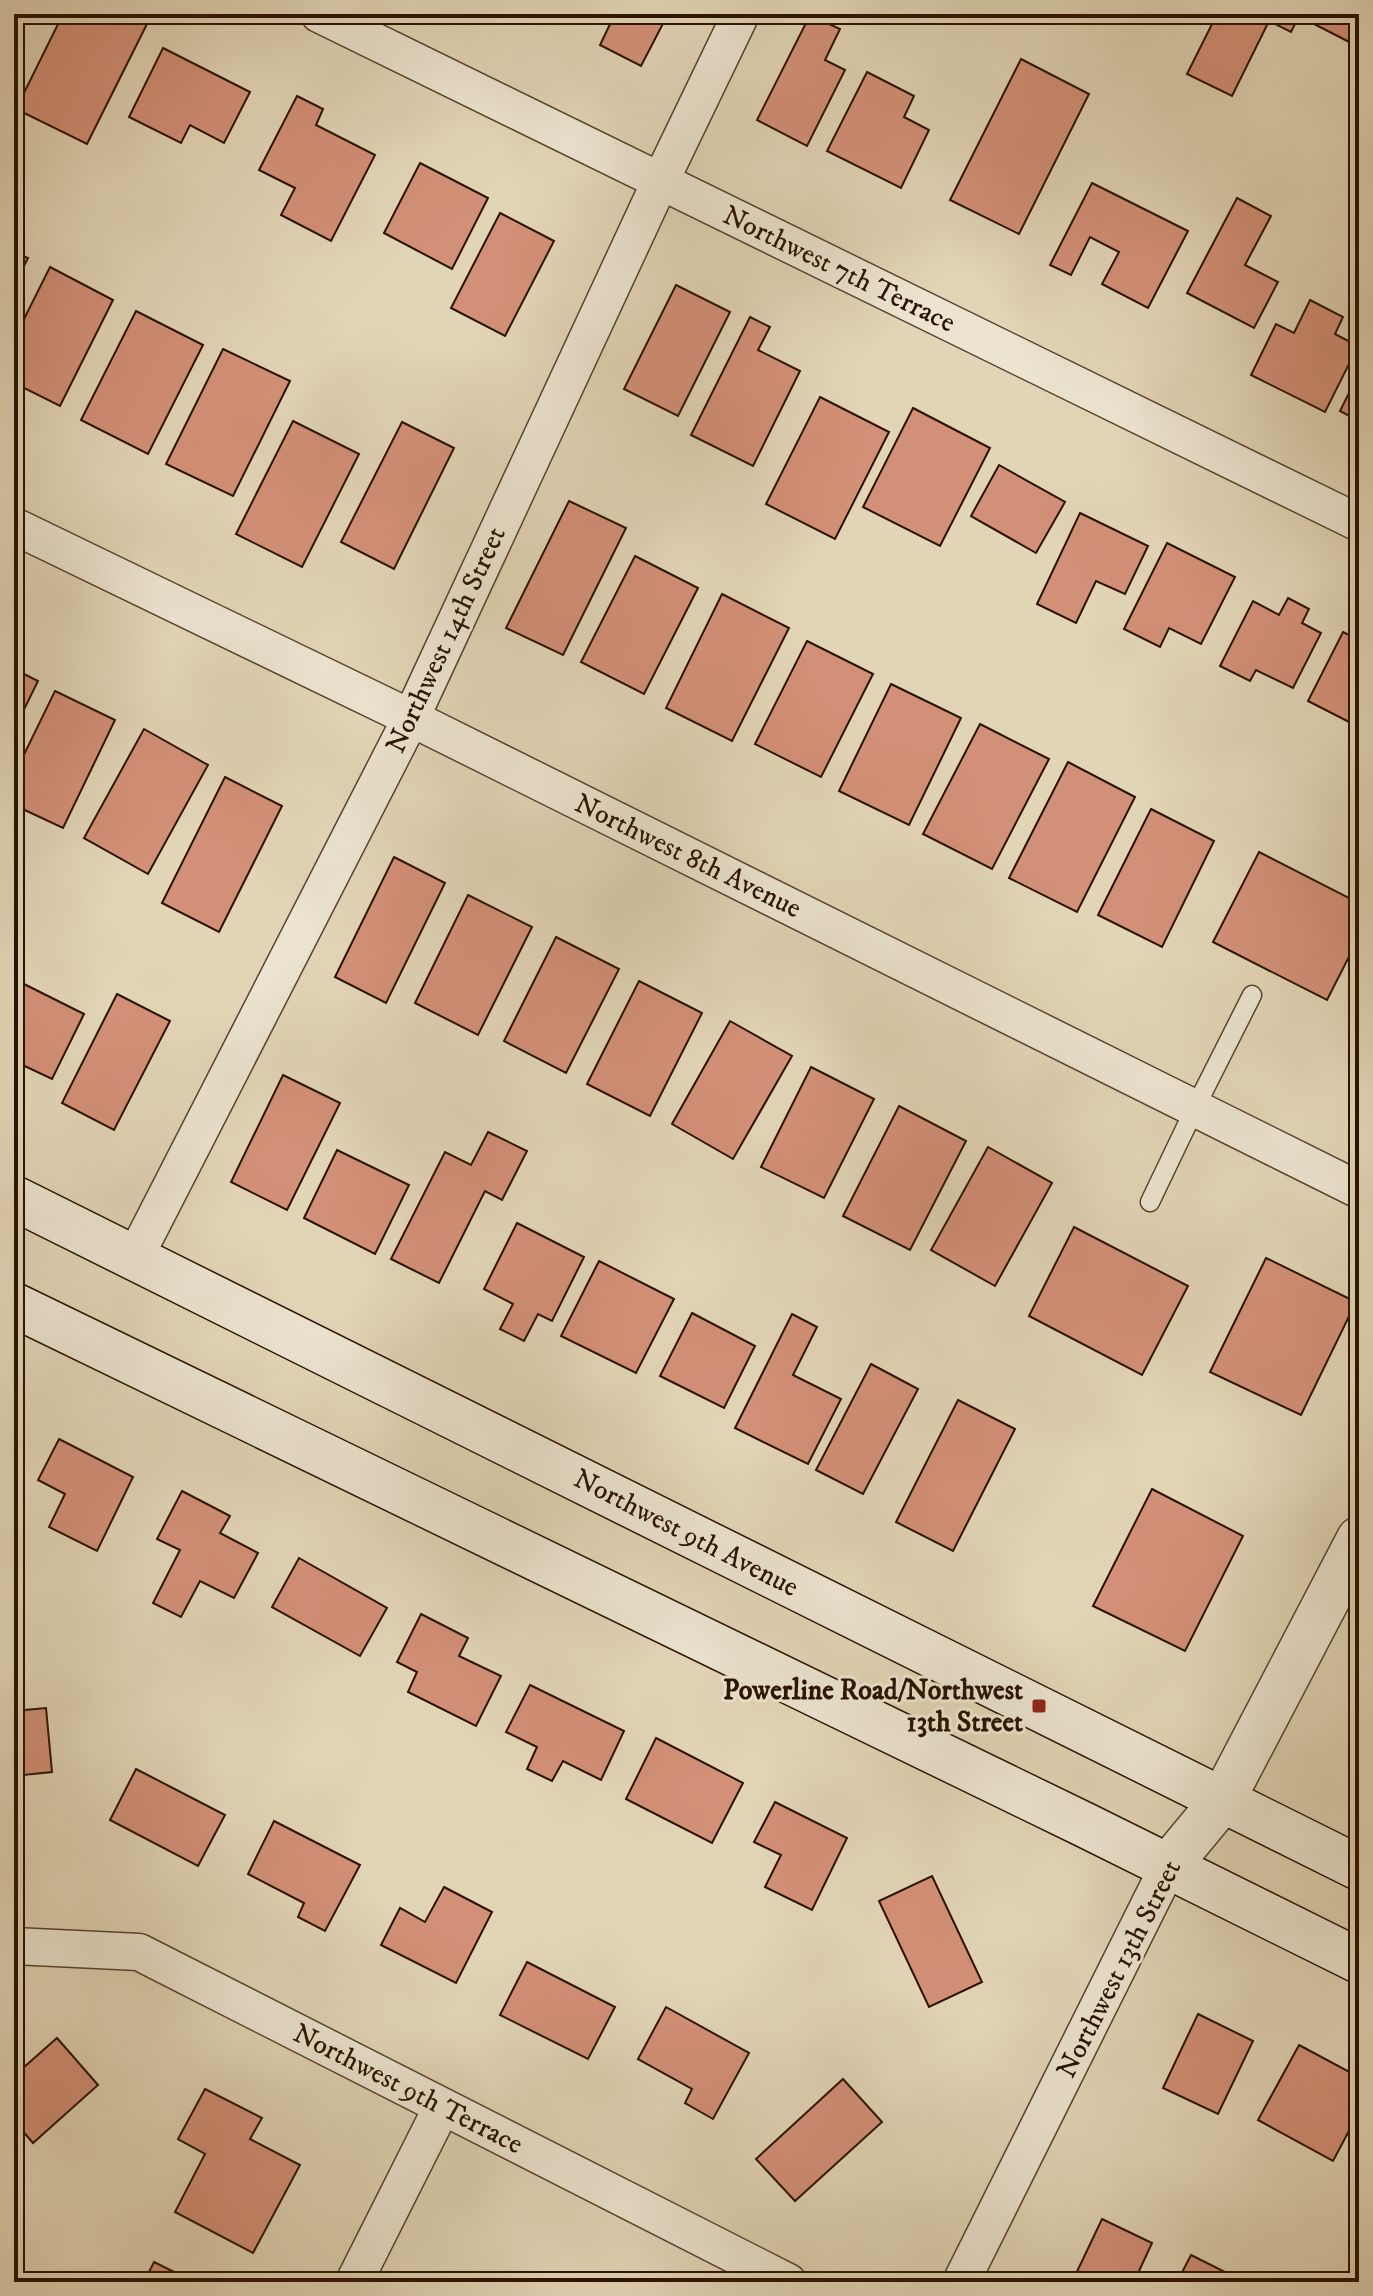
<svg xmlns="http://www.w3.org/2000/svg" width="1373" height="2296" font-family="'IM FELL DW Pica',serif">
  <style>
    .building { fill: #d39078; stroke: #291200; stroke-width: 2 }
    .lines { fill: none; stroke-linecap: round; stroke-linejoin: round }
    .service-casing { stroke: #57432e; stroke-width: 21 }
    .minor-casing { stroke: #57432e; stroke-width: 39 }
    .tertiary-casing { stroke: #57432e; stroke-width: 47 }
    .secondary-casing { stroke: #291200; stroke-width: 47 }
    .service { stroke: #ece4d0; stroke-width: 18 }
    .minor { stroke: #ece4d0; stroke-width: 36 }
    .tertiary { stroke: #ece4d0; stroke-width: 44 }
    .secondary { stroke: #ece4d0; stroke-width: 44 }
    .poi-dot { fill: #8f2418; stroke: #ece4d0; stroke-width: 3 }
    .labels { text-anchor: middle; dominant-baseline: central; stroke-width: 6; stroke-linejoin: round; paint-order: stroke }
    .street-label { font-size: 28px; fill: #291200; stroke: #ece4d0 }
    .poi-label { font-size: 28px; font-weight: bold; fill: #291200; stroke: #ece4d0; text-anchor: end }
  </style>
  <rect width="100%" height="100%" fill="#e2d5b6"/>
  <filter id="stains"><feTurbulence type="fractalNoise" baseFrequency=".0025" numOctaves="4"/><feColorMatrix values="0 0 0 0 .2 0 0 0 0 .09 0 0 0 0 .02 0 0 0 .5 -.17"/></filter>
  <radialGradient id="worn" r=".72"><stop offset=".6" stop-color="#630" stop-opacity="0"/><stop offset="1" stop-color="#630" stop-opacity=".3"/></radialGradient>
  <g class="building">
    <polygon points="63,14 141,14 150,18 87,144 16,109"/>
    <polygon points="601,14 668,14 641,66 600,45 612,20"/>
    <polygon points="1217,14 1300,14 1291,32 1269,21 1232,96 1187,74"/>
    <polygon points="1318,14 1359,14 1359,47 1314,24"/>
    <polygon points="810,15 840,29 825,60 845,70 807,146 757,120"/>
    <polygon points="163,48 250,92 224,143 190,125 181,143 129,117"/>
    <polygon points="1021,59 1089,94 1019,234 950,200"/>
    <polygon points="867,72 914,96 904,117 929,130 901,188 827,151"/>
    <polygon points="297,96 323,109 316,125 375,155 331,241 281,215 295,188 259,170"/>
    <polygon points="420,163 488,198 452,269 384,233"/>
    <polygon points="1092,183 1188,231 1148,308 1102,284 1119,252 1090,237 1071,275 1050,265"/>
    <polygon points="1237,198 1271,216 1245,265 1278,282 1254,328 1187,293"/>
    <polygon points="500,213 554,241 505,336 451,308"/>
    <polygon points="14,252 28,258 14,286"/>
    <polygon points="50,267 113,300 60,406 14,383 14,339"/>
    <polygon points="676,285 730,312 678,416 624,389"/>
    <polygon points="1310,300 1343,317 1335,334 1358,346 1325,412 1251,375 1276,324 1294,333"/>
    <polygon points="136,311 203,345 148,454 81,420"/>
    <polygon points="750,317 770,327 758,350 800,371 753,466 691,435"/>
    <polygon points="223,349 290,381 233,496 166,464"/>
    <polygon points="1359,373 1359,421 1340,411"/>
    <polygon points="820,397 889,432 835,539 766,504"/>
    <polygon points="913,408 990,448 940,546 863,507"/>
    <polygon points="293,421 359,454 302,567 236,534"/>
    <polygon points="402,422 454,448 394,569 341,542"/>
    <polygon points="999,465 1065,502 1036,553 971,516"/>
    <polygon points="569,501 626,528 563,655 506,628"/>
    <polygon points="1080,513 1148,546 1125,594 1096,581 1076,623 1037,604"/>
    <polygon points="1167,543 1235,577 1201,644 1169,628 1160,647 1124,629"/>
    <polygon points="635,556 698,588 644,694 581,662"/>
    <polygon points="722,594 789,628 732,741 666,708"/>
    <polygon points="1288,598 1309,609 1302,623 1321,633 1293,688 1256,670 1250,681 1220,666 1253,601 1279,615"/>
    <polygon points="1343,632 1359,640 1359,727 1308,701"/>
    <polygon points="807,641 873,674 821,777 755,744"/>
    <polygon points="14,669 38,681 14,730"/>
    <polygon points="891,684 961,718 909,825 839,791"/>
    <polygon points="55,691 115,720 63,828 14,805 14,775"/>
    <polygon points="980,724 1049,759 992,869 923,834"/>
    <polygon points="144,729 208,765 148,874 84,838"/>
    <polygon points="1068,762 1135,797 1077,912 1009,878"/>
    <polygon points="225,777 282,806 219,932 162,903"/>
    <polygon points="1151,809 1214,841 1162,947 1098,915"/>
    <polygon points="1259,852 1359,903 1359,937 1327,1000 1213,942"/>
    <polygon points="394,857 445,883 386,1003 335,977"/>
    <polygon points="468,895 532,927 478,1035 415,1003"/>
    <polygon points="556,937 619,969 566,1073 504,1041"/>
    <polygon points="639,981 702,1013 650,1116 587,1084"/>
    <polygon points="20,982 84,1014 52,1079 14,1061 14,995"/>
    <polygon points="117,994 170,1021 114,1130 62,1103"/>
    <polygon points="730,1021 792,1056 733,1159 672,1124"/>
    <polygon points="811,1067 874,1099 824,1198 761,1167"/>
    <polygon points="283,1075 340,1103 287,1210 231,1182"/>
    <polygon points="899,1106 966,1141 910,1250 843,1216"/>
    <polygon points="488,1132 527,1151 502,1200 485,1191 439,1283 391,1259 445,1152 471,1165"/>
    <polygon points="988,1147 1052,1183 995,1286 931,1250"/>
    <polygon points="337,1150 409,1185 375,1254 304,1218"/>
    <polygon points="517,1223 584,1257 552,1321 538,1314 524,1341 500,1329 513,1304 484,1289"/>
    <polygon points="1074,1227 1188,1286 1142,1375 1029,1316"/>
    <polygon points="1266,1258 1356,1302 1301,1415 1210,1372"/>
    <polygon points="599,1261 674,1299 636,1373 561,1336"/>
    <polygon points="692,1313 755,1346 724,1408 660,1376"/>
    <polygon points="792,1314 817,1327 793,1375 841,1399 808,1464 735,1428"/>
    <polygon points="871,1364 918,1389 863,1494 816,1470"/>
    <polygon points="958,1400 1015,1429 953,1551 896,1522"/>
    <polygon points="59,1439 133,1477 97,1551 49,1527 65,1494 38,1480"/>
    <polygon points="1152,1489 1243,1536 1185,1651 1093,1606"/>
    <polygon points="182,1491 230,1516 220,1533 258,1553 234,1598 200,1581 181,1617 153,1603 180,1550 157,1539"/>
    <polygon points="299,1558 387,1608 360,1656 272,1607"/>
    <polygon points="421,1614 468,1638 459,1656 501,1676 476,1726 408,1692 417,1672 397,1662"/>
    <polygon points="530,1685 624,1731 601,1780 563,1761 552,1781 527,1769 537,1747 506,1732"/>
    <polygon points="46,1708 52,1772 14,1776 14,1711"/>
    <polygon points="656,1738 743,1783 712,1843 626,1799"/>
    <polygon points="136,1769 225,1815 198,1866 110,1820"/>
    <polygon points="775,1802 847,1838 812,1910 765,1887 781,1855 754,1842"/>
    <polygon points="274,1821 360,1865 325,1931 298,1917 304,1903 248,1874"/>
    <polygon points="932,1876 982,1982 929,2007 879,1901"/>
    <polygon points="444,1887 492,1912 456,1983 381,1945 400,1908 425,1922"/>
    <polygon points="527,1962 615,2007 588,2059 500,2015"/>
    <polygon points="666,2007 749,2053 713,2119 685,2103 692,2089 638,2059"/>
    <polygon points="1198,2014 1253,2041 1218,2114 1163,2088"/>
    <polygon points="57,2038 98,2085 33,2143 14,2121 14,2076"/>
    <polygon points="1299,2045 1359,2077 1359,2112 1333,2161 1258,2120"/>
    <polygon points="843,2079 882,2122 795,2201 756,2159"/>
    <polygon points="205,2089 262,2118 250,2139 300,2165 253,2253 175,2212 205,2154 178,2139"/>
    <polygon points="1102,2219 1152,2243 1134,2282 1072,2282"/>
    <polygon points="1191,2255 1225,2272 1221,2282 1177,2282"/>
    <polygon points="154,2262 194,2282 144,2282"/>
  </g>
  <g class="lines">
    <defs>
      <polyline id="service" points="1150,1202 1195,1108 1252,995"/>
      <g id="minor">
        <polyline points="319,14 1359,523"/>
        <polyline points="14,526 411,718 1359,1190"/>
        <polyline points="135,1257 411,718 660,182 741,14"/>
        <polyline points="14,1946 139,1952 788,2282"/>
        <polyline points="354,2282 442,2107"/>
        <polyline points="961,2282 1169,1865"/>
      </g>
      <polyline id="tertiary" points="1169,1865 1222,1801 1359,1539"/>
      <g id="secondary">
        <polyline points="14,1198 1359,1868"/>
        <polyline points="14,1305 1085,1825 1359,1961"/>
      </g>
    </defs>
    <use href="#service" class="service-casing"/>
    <use href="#minor" class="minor-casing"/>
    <use href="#tertiary" class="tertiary-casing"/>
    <use href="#secondary" class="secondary-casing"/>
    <use href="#service" class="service"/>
    <use href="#minor" class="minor"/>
    <use href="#tertiary" class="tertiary"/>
    <use href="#secondary" class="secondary"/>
  </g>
  <rect class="poi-dot" x="1031" y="1698" width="16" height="16" rx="4"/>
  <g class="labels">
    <g class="street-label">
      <text transform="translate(839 269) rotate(26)">Northwest 7th Terrace</text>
      <text transform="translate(446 640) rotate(-65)">Northwest 14th Street</text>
      <text transform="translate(688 856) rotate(26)">Northwest 8th Avenue</text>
      <text transform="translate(686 1533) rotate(27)">Northwest 9th Avenue</text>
      <text transform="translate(1119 1969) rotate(-63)">Northwest 13th Street</text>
      <text transform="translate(408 2089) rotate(27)">Northwest 9th Terrace</text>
    </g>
    <g class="poi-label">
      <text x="1023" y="1690">Powerline Road/Northwest<tspan x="1023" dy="32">13th Street</tspan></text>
    </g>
  </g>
  <rect width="1373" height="2296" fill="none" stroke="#e2d5b6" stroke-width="48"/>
  <rect x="16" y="16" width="1341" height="2264" fill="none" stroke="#291200" stroke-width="4"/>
  <rect x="24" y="24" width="1325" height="2248" fill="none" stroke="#291200" stroke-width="2"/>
  <rect width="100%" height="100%" filter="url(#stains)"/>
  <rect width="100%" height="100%" fill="url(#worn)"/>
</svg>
